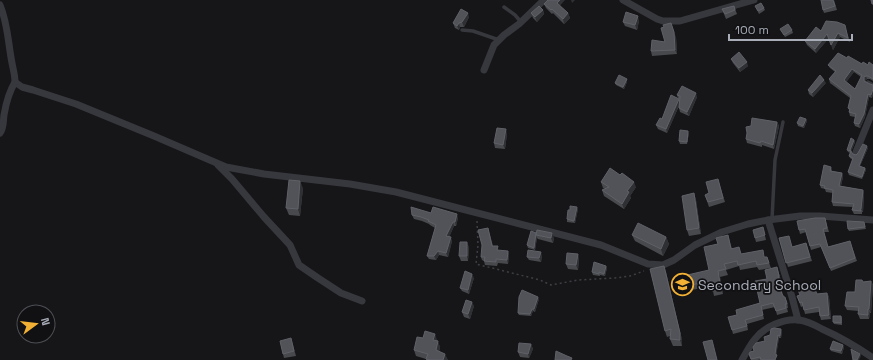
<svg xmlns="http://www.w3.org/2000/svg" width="873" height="360" font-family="'Space Grotesk',sans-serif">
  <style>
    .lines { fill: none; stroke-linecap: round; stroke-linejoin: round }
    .path { stroke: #3d3f44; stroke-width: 1.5; stroke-dasharray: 2 3; stroke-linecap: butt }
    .lane { stroke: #37383d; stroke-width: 3.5 }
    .street { stroke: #37383d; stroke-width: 7 }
    .wall { fill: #47494d; fill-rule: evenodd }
    .shaded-wall { fill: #2f3033 }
    .building { fill: #525359; stroke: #5f6168; fill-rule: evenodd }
    .labels { text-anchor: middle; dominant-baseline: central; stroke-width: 3.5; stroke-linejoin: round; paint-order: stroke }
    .poi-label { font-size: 14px; fill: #a8adb8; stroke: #111113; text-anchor: start }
  </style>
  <rect width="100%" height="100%" fill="#161618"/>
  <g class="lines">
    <polyline class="path" points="477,221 478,245 476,264 540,280 551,285 578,280 615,278 630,276 644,271"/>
    <g class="lane">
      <polyline points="504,7 515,15 521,22"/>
      <polyline points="462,30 473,31 499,40"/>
      <polyline points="868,82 873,85"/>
      <polyline points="772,219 775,160 783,122"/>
    </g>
    <g class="street">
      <polyline points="623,0 657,19 663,21 680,21 754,0"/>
      <path d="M0,5C8,24 8,43 12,63C13,69 15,75 15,82L22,87L33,90L76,104L154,136L226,167L264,174L350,184L396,192L601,245L648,264L663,265L674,260L695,245L722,232L748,224L768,220L800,216H820L873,220"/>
      <polyline points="484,70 494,45 504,35 519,24 544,0"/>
      <path d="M0,133C4,128 3,122 4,115C6,103 9,92 15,82"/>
      <polyline points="856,152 873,110"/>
      <polyline points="218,165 232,179 264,217 290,245 299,265 318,278 341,293 362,301"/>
      <polyline points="768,220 792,297 798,320"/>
      <path d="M742,360C746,353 750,345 755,339C764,327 784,318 799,320C807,321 815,325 822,329C840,337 857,347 873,358"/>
    </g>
  </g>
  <g class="wall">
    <polygon points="834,0 837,10 824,13 823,10"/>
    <polygon points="544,4 560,6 568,13 570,18 564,24 553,13 552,14 546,8"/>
    <polygon points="734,6 737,14 726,19 722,9"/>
    <polygon points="755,6 764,8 765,10 759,14"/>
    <polygon points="543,10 544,14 537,22 533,18 531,13"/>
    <polygon points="469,17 464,27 460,27 459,30 455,28 453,23"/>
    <polygon points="639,21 637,30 625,26 623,22"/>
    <polygon points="780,29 792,30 793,33 785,37"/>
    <polygon points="846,30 850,42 840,37 833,50 829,38 816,53 807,45 805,41 821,31"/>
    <polygon points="676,37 677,54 652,56 651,51 665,42"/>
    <path d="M847,58L862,64L868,65H873V81L870,79H867L865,81L870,84L872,98L869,97L865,117L860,128L855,126L854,123L855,117L850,116L849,112V110L848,108L850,98L830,83L829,79L835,72L830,68L828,65ZM854,72L861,77L855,89L846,82Z"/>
    <polygon points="731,59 748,66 740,72 733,63"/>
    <polygon points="627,79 627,82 624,89 616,85 615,83"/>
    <polygon points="826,83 813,97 809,94 808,90"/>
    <polygon points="677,95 697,97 689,116 680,112 679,108 679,106 667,133 658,129 656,125 679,99 679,101 680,99 678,98"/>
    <polygon points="806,119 807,121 804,128 798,126 797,123"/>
    <polygon points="777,122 779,126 774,149 762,145 762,147 747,143 746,139"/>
    <polygon points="689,133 687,144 680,144 679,141"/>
    <polygon points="507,134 505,149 495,148 494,143"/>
    <polygon points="854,140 855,142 851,152 853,154 856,155 868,148 860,166 865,168 866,170 862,179 849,175 848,172 853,160 850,158 849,156 850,153 848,152 847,150"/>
    <polygon points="831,167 832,171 842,173 843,177 841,186 863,190 864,194 863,212 862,212 862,214 854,214 852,210 853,207 833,206 832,202 833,193 826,192 825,189 821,188 820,185"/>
    <polygon points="718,179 725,202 709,207 705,195 709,193"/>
    <polygon points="601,182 636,187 630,196 631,198 624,209 604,196 602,190 605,189 603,188"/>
    <polygon points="303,188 300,216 289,215 286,208"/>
    <polygon points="694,193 696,200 701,234 689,236 687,230"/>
    <polygon points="578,209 575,223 567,222 567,219"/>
    <polygon points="431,213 458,218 456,226 454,226 449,237 452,241 448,257 439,255 436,260 429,259 427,256 435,228 430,225 429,224 422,221 414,219 412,215"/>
    <polygon points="825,218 829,232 824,232 828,247 850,241 857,261 831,271 821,247 811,250 806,232 800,234 799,230"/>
    <polygon points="864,222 866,229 849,231 848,229"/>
    <polygon points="763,227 766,240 756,242 755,238"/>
    <polygon points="488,228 493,246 499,251 508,251 509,255 508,264 498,263 497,266 485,265 484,261 482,260 481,257"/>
    <polygon points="531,231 554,238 553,243 538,239 537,238 535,250 528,248 527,245"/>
    <polygon points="632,235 666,237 669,244 663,256 635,241"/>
    <polygon points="728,235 732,249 741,254 765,257 767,257 771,268 759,270 757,267 740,270 739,266 726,270 728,275 720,277 723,294 714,296 712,286 687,291 685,286 709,270 718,244"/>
    <polygon points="789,236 792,247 806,243 812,261 788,267 779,238"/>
    <polygon points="469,247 468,261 461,261 459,256"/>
    <polygon points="542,256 541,262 529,260 527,257"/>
    <polygon points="579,258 578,270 568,269 566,264"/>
    <polygon points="606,266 607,268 605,276 600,275 600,276 593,275 592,272"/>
    <polygon points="664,266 666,272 682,340 682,346 673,346 670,339 670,336 667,337 665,331"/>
    <polygon points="777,267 781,280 779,280 783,296 787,301 788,308 787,308 788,312 777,315 775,307 762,310 764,319 747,324 748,330 733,334 732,330 737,315 760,303"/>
    <polygon points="474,278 469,294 462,291 460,288"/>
    <polygon points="871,281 873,285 871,313 870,313 869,319 860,319 858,314 859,311 847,310 845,306 863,282"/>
    <polygon points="827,293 829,297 831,319 821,320 819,312 805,314 803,306 801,307 797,296"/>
    <polygon points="539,299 535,312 533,311 531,316 519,315 518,313"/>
    <polygon points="474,306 470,319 464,317 462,312"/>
    <polygon points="841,316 842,318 842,325 834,324 833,322"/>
    <polygon points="782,331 781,338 779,338 776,355 777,357 757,360 751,360 749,354 754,351 765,341"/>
    <polygon points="291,338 296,356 284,358 283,354"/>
    <polygon points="423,338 437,340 440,347 439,352 448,360 426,360 426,359 416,356 414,350"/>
    <polygon points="531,344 533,349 529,358 520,357 518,352"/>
    <polygon points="844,347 842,354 831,351 830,349"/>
  </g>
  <g class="shaded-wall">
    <polygon points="560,0 565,0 558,8 557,3"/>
    <polygon points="571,0 575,0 572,3"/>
    <polygon points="543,10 544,14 537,22 535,17"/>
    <polygon points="468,13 469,17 464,27 462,22"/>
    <polygon points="568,13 570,18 564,24 563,19"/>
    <polygon points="638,16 639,21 637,30 635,25"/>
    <polygon points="459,23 460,27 459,30 457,26"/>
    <polygon points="671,23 676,37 677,54 675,50"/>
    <polygon points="838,33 840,37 833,50 831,45"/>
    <polygon points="827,34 829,38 816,53 815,49"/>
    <polygon points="747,62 748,66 740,72 739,68"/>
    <polygon points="852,69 854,72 845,84 844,80"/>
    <polygon points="866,76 867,79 865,81 865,84 864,77"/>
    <polygon points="627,79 627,82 624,89 623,87"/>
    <polygon points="824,80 826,83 813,97 812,93"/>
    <polygon points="873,89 873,96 872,98 871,95"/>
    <polygon points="696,93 697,97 689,116 687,112"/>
    <polygon points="868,94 869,97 865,117 860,128 859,124"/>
    <polygon points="679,99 680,103 667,133 666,129"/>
    <polygon points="806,119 807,121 804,128 803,126"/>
    <polygon points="777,122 779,126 774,149 773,145"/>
    <polygon points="506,129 507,134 505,149 503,145"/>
    <polygon points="688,131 689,133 687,144 687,142"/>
    <polygon points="854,140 855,142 851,152 850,150"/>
    <polygon points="867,146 868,148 859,168 859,166"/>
    <polygon points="865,168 866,170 862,179 862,177"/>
    <polygon points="842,173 843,177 840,189 839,186"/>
    <polygon points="300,181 303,188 300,216 298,209"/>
    <polygon points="634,182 636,187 630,196 631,198 624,209 622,204 627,191"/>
    <polygon points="863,190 864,194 863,212 861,209"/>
    <polygon points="694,193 696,200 701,234 699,228"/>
    <polygon points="577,207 578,209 575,223 574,221"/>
    <polygon points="457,214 458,218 456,226 455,222"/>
    <polygon points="453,222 454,226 448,240 446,236"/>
    <polygon points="552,233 554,238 553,243 551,238"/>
    <polygon points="536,236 537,238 535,250 534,248"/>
    <polygon points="451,237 452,241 448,257 446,253"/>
    <polygon points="666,237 669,244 663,256 661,249"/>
    <polygon points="467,242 469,247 468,261 467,256"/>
    <polygon points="438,251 439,255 436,260 434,256"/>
    <polygon points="508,251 509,255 508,264 507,260"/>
    <polygon points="541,252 542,256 541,262 539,258"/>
    <polygon points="578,254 579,258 578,270 576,265"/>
    <polygon points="606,266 607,268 605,276 604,274"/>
    <polygon points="664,266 666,272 682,340 682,346 680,340"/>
    <polygon points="718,271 720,277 723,294 721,289"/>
    <polygon points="472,274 474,278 469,294 468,290"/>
    <polygon points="871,281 873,285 871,313 869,309"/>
    <polygon points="827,293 829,297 831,319 829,315"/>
    <polygon points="538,297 539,299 535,312 534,309"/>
    <polygon points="472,302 474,306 470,319 468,314"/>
    <polygon points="532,309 533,311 531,316 530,314"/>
    <polygon points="868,309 870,313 869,319 868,315"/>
    <polygon points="781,329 782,331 781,338 780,336"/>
    <polygon points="435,334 437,340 436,346 433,340"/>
    <polygon points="778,335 779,338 776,357 775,354"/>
    <polygon points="438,341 440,347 438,357 436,350"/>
    <polygon points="531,344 533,349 529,358 528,354"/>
    <polygon points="843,345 844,347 842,354 841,351"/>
    <polygon points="445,354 448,360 443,360"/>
    <polygon points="860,354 861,356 859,360 857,360"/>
  </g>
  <g class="building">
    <polygon points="548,0 560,0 557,3 568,13 563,19 552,9 551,10 544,4"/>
    <polygon points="821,0 833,0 835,6 823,10"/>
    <polygon points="871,0 873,0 873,4 872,4"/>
    <polygon points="761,3 764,8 758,11 755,6"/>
    <polygon points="539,6 543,10 535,17 531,13"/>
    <polygon points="734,6 735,10 725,14 722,9"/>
    <polygon points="461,9 468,13 462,22 459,23 457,26 453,23"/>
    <polygon points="626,12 638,16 635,25 623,22"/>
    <polygon points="826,21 837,22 845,25 848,38 838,33 831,45 827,34 815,49 805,41 816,27 821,31"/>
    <polygon points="671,23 674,32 675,50 651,51 652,40 665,42 661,28 664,27 663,25"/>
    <polygon points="788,24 792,30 784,35 780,29"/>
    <polygon points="739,52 747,62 739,68 731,59"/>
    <path d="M838,53L847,58L848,56L862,64L863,62L868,65L869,62L873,65V79L868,76H866L864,77V81L870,84L873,85V89L871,95L868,94L864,114L859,124L854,123L856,114L849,112L850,109L848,108L851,96L829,79L836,71L828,65ZM852,69L862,75L855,89L844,80Z"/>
    <polygon points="619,75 627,79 623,87 615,83"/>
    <polygon points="820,75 824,80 812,93 808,90"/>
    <polygon points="682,86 696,93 687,112 679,108 680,96 677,95"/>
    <polygon points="671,95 679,99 666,129 656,125 660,118 662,119"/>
    <polygon points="800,117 806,119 803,126 797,123"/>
    <polygon points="752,118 777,122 773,145 761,141 760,143 746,139 747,133 746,127 751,126"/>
    <polygon points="497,128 506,129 503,145 494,143"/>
    <polygon points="680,130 688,131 687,142 679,141"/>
    <polygon points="851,138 854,140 850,150 853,154 856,155 858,153 863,144 867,146 859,166 865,168 862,177 848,172 853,158 849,156 851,151 847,150"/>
    <polygon points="824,165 831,167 830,171 842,173 839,186 863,190 861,209 860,209 861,211 852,210 854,204 832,202 833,190 824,188 825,186 820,185"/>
    <polygon points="610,168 620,175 622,173 634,182 627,191 629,192 622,204 602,190 609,187 601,182"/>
    <polygon points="718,179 723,198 708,202 705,195 709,193 706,182"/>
    <polygon points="289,180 300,181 298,209 286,208"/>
    <polygon points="694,193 699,228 687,230 682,196"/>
    <polygon points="570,206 577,207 574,221 567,219 568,210 570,210"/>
    <polygon points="411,207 431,213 433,207 457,214 455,222 453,222 446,236 451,237 446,253 438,251 434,256 427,256 436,225 428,221 429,220 421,217 412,215"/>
    <polygon points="815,218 825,218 827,228 823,229 828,247 850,241 855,258 830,268 820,244 810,246 805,229 799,230 797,221"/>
    <polygon points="847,221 864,222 865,227 848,229"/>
    <polygon points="638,223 666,237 661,249 632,235"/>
    <polygon points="763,227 765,235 755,238 753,230"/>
    <polygon points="488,228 492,246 498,246 497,250 508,251 507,260 496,259 496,262 484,261 485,257 481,257 482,245 478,230"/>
    <polygon points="537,230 552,233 551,238 536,235"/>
    <polygon points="531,231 536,233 534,248 527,245"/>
    <polygon points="728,235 731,249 739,247 741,254 763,250 764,257 767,257 769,263 757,265 756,261 738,265 737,261 724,264 726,269 718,271 721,289 712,291 711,281 685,286 683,276 709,270 704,247 718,244 716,238"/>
    <polygon points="789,236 792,247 806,243 810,257 786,263 779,238"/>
    <polygon points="460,242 467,242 467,256 459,256"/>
    <polygon points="528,250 541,252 539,258 527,257"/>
    <polygon points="567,253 578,254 576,265 566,264"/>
    <polygon points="594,262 606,266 604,274 599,272 599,274 592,272"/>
    <polygon points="664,266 680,333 680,340 670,339 671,329 665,331 650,269"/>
    <polygon points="777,267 779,276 778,276 782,294 784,297 785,297 787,304 785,304 786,308 776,311 773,303 761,306 763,315 745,320 747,326 732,330 728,317 737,315 736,310 760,303 755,281 767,279 765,270"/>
    <polygon points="465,271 472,274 468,290 460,288"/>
    <polygon points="856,280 862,280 863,282 871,281 869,309 868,309 868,315 858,314 859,307 845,306 847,292 855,292"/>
    <polygon points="813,285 817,294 827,293 829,315 820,316 819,307 804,310 802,302 800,303 797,296 800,295 798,290"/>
    <polygon points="522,290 538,297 534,309 532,309 530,314 518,313 519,297"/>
    <polygon points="466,300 472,302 468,314 462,312"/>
    <polygon points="833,316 841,316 841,323 833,322"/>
    <polygon points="774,328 781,329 780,336 778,335 775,354 777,355 775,360 761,360 760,357 751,359 749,354 750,352 754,351 753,347 756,343 765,341 764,337 770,335 771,329"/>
    <polygon points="425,331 435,334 433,340 438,341 436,350 445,354 443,360 430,360 426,359 428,354 414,350 417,337 423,338"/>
    <polygon points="291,338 294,351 283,354 280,341"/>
    <polygon points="712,340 717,360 708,360 703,342"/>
    <polygon points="833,341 843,345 841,351 830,349"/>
    <polygon points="519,343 531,344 528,354 518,352"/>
    <polygon points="851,349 860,354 857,360 853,360"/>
    <polygon points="556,351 567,356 572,358 571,360 555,360"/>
  </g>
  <defs>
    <symbol id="school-ring" viewBox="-11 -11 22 22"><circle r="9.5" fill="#111113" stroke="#f2b134" stroke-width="1.5"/><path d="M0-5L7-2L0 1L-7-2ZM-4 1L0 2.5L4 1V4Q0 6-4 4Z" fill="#f2b134"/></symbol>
  </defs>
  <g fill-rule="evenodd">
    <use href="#school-ring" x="670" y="272" width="25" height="25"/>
  </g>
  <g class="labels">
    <g class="poi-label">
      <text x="698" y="285">Secondary School</text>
    </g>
  </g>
  <g transform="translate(36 324) rotate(75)"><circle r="19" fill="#111113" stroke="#4d4f55"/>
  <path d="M0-3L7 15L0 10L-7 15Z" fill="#f2b134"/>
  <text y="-6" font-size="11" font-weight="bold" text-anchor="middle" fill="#a8adb8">N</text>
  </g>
  <path d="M729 34v6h123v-6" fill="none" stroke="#a8adb8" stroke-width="2"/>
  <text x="735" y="34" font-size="12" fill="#a8adb8" stroke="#111113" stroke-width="3" paint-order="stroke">100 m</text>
</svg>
